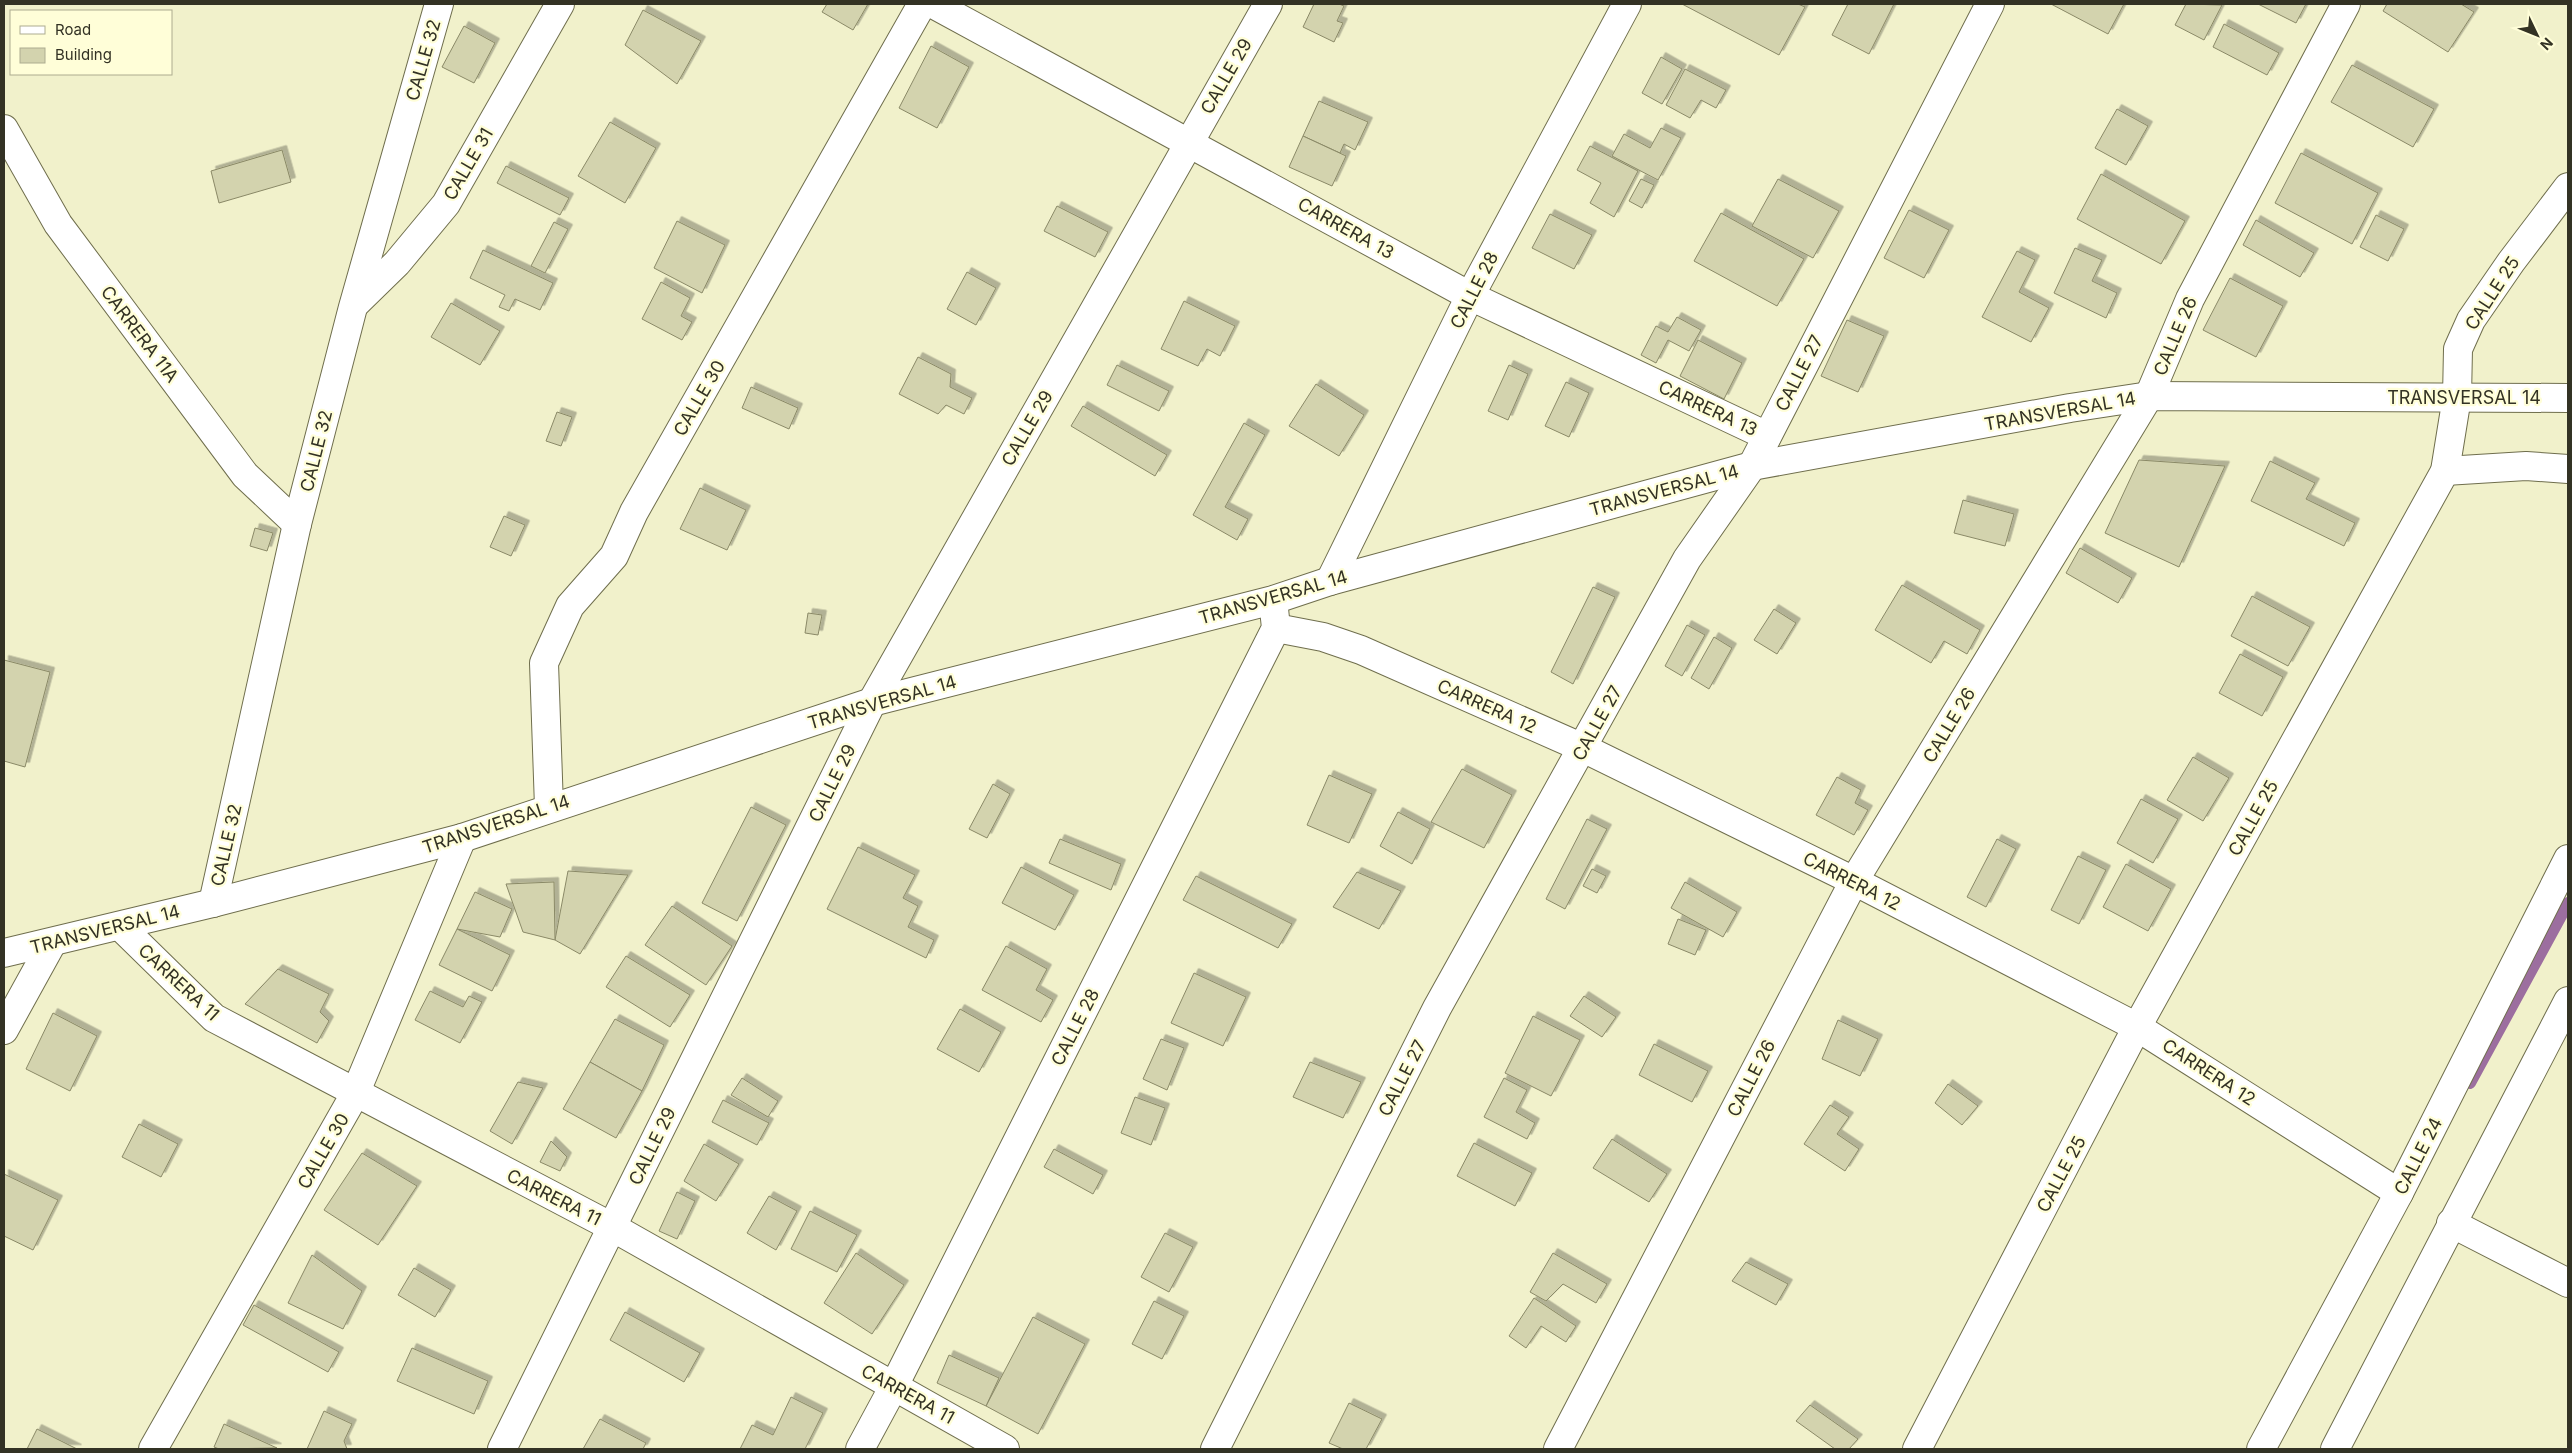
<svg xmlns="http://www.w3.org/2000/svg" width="2572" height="1453" font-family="Inter,sans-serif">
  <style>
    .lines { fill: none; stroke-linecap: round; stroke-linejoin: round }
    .stream { stroke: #9c6e9f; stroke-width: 12 }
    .building { fill: #d3d3ae; stroke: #8a8967; filter: url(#shadow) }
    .minor-casing { stroke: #6f6e4d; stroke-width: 30 }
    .minor { stroke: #fff; stroke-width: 28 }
    .labels { text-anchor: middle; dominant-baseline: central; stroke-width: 4.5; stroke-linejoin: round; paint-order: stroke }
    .street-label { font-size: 18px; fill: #333224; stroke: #fffed8 }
  </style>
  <defs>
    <filter id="shadow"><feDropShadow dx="4.5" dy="-4.5" stdDeviation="0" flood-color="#0004"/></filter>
  </defs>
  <rect width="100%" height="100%" fill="#f1f1cb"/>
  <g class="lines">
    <polyline class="stream" points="2470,1083 2568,903"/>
  </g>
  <g class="building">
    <polygon points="827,4 868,4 853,30 822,12"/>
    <polygon points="1314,4 1339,4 1344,6 1337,21 1343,23 1334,42 1303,27"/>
    <polygon points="1682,4 1798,4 1805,7 1779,55"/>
    <polygon points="1848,4 1894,4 1869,54 1832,35"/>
    <polygon points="2051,4 2124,4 2108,34"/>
    <polygon points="2186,4 2222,5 2204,40 2175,25"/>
    <polygon points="2258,4 2306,4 2296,23"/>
    <polygon points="2387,4 2461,4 2474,12 2448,52 2383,11"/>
    <polygon points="643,10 701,41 677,84 625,45"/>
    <polygon points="2224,24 2279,53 2267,75 2213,47"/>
    <polygon points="464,26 495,43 474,83 442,67"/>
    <polygon points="931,46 969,67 937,128 899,108"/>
    <polygon points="1661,57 1682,69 1662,104 1642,93"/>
    <polygon points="2352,65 2434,109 2413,147 2331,102"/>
    <polygon points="1685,69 1726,90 1716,108 1701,100 1690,118 1666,105"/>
    <polygon points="1319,101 1368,122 1355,150 1344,144 1340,153 1303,136"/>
    <polygon points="2117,109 2148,126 2126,165 2095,148"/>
    <polygon points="610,122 656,148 625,203 578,176"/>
    <polygon points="1661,128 1681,138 1658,180 1612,156 1624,134 1650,148"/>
    <polygon points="1303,136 1346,156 1332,186 1289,167"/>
    <polygon points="1590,146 1638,171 1614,217 1590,203 1601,183 1577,170"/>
    <polygon points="282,150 291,182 219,203 211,171"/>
    <polygon points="2301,153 2378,193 2352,244 2275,203"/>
    <polygon points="506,166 569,198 560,215 497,183"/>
    <polygon points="2101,174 2185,221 2161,264 2077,219"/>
    <polygon points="1641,179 1654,185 1642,208 1629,201"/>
    <polygon points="1778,179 1839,211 1813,258 1752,226"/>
    <polygon points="1057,206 1108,232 1095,257 1044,231"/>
    <polygon points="1909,210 1949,230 1924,278 1884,258"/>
    <polygon points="1721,213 1804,259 1777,306 1694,261"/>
    <polygon points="1550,214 1592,235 1574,269 1532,248"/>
    <polygon points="2376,215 2404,229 2388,261 2360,247"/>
    <polygon points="2256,220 2314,253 2300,277 2243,245"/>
    <polygon points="677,221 725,245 702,293 654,268"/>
    <polygon points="554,222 568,229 545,273 531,266"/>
    <polygon points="2075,248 2102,260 2092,281 2117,293 2106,318 2054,293"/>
    <polygon points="483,250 553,283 540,310 515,299 509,311 499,307 505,295 470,278"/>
    <polygon points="2017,251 2035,260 2019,292 2049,308 2031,342 1982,317"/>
    <polygon points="967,272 996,288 976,325 947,309"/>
    <polygon points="2230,278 2283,306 2256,357 2203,330"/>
    <polygon points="661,282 690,298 681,316 692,322 682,340 642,319"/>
    <polygon points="1184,301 1235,326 1220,356 1207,349 1198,366 1161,349"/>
    <polygon points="451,303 500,331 480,365 431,337"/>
    <polygon points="1677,317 1701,330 1689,351 1668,340 1656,363 1641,355 1656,326 1668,332"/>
    <polygon points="1847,320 1884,336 1858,392 1821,376"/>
    <polygon points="1698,340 1742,363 1724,399 1680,376"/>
    <polygon points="918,357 951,374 950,387 972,398 964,414 946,405 938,414 899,394"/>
    <polygon points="1117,365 1169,391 1159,411 1107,385"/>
    <polygon points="1509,365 1528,374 1508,420 1488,411"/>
    <polygon points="1566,382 1589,393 1569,437 1545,426"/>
    <polygon points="1316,384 1364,415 1339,456 1289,426"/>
    <polygon points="751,387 798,408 789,429 742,408"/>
    <polygon points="1083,406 1167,455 1155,476 1071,426"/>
    <polygon points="557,412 572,417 561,446 546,441"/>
    <polygon points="1244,423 1265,435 1225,507 1248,519 1237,540 1193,515"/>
    <polygon points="2139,460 2225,466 2179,567 2105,533"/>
    <polygon points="2270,461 2315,483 2306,499 2355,523 2344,546 2251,501"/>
    <polygon points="700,488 746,510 727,550 680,529"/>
    <polygon points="1963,500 2014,514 2005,546 1954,533"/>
    <polygon points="504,516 525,525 511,556 490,547"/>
    <polygon points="255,528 273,533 267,551 250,546"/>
    <polygon points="2080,548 2132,578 2118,603 2066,573"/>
    <polygon points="1902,585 1980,630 1967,654 1944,641 1931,663 1875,630"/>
    <polygon points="1593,587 1615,597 1573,684 1551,672"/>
    <polygon points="2252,596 2310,627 2288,666 2231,636"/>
    <polygon points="1774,609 1796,623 1777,654 1754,640"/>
    <polygon points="808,613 822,615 818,635 805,633"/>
    <polygon points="1687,625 1705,635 1682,676 1665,666"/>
    <polygon points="1714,637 1732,648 1709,689 1691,678"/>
    <polygon points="2240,654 2283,677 2262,716 2219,693"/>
    <polygon points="4,660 50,672 25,767 4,761"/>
    <polygon points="2193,757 2229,778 2203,821 2167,800"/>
    <polygon points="1462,769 1512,795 1484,848 1431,822"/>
    <polygon points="1329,775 1372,794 1349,843 1307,825"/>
    <polygon points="1837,777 1861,790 1855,803 1868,810 1854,835 1816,815"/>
    <polygon points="993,784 1010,794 987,838 969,829"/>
    <polygon points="2141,799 2178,819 2153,863 2117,843"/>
    <polygon points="751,807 786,825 737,921 702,903"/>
    <polygon points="1398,812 1430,829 1412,864 1380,846"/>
    <polygon points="1587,819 1607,829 1565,909 1546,899"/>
    <polygon points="1060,839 1121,864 1111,890 1049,863"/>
    <polygon points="1997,839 2016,849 1986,907 1967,897"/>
    <polygon points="858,847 915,875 903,898 918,906 908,927 934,940 926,958 827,909"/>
    <polygon points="2078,856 2106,870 2079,924 2051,910"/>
    <polygon points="2126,864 2171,889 2148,931 2103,907"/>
    <polygon points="1021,867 1074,895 1055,930 1002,903"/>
    <polygon points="1592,869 1606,876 1597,893 1583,886"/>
    <polygon points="568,871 628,875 580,954 555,940"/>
    <polygon points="1357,872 1401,891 1379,929 1333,907"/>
    <polygon points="1196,876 1292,924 1278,948 1183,900"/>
    <polygon points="554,882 555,940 523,932 506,884"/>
    <polygon points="1685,882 1737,912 1723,937 1671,908"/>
    <polygon points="475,892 512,909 500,937 457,929"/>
    <polygon points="672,906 732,946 706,985 645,945"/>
    <polygon points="1678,919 1706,930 1695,955 1668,944"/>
    <polygon points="457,929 510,955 492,991 439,965"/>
    <polygon points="1006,946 1047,969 1036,990 1053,1000 1041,1022 982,990"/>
    <polygon points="626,956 690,995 670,1027 606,987"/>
    <polygon points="278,969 329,994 320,1012 329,1021 317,1043 245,1004"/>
    <polygon points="1194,973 1246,997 1223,1046 1171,1023"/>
    <polygon points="430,991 463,1007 469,996 482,1002 460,1043 415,1020"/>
    <polygon points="1584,996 1616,1017 1602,1037 1570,1016"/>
    <polygon points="960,1009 1001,1032 979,1072 937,1049"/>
    <polygon points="53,1013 97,1036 70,1091 26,1069"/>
    <polygon points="1533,1016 1580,1040 1551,1096 1505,1073"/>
    <polygon points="615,1019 664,1045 642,1091 590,1062"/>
    <polygon points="1838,1020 1878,1039 1860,1076 1822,1059"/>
    <polygon points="1161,1039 1184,1048 1167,1090 1143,1079"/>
    <polygon points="1654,1044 1708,1071 1692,1102 1639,1075"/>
    <polygon points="590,1062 642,1091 616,1138 563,1109"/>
    <polygon points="1310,1062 1361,1082 1343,1118 1293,1097"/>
    <polygon points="742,1078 778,1101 768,1117 731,1095"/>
    <polygon points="1504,1078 1527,1090 1516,1112 1535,1123 1527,1139 1484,1117"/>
    <polygon points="518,1082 543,1088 512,1144 490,1131"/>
    <polygon points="1948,1084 1978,1106 1962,1125 1935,1103"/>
    <polygon points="1135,1097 1165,1108 1151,1145 1121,1133"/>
    <polygon points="723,1100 769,1123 757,1145 712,1122"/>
    <polygon points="1830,1105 1849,1117 1837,1134 1859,1149 1845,1171 1804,1144"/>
    <polygon points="139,1124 178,1144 161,1177 122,1157"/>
    <polygon points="1612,1139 1667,1174 1649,1202 1593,1168"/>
    <polygon points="551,1141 567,1157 560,1171 540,1162"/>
    <polygon points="1474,1143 1532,1173 1515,1206 1457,1176"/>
    <polygon points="704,1144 739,1164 716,1201 684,1181"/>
    <polygon points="1054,1149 1103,1175 1093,1194 1044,1167"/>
    <polygon points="362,1153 417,1186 378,1245 324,1210"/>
    <polygon points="4,1174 58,1200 33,1250 4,1236"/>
    <polygon points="677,1192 695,1201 677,1239 659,1231"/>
    <polygon points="769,1196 797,1211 776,1250 747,1233"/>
    <polygon points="810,1211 857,1235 837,1272 791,1249"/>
    <polygon points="1165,1233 1193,1247 1169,1292 1141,1277"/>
    <polygon points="856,1253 904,1285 872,1334 824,1303"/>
    <polygon points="1553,1253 1607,1284 1596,1303 1563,1284 1546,1301 1530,1292"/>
    <polygon points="312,1255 362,1291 343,1329 288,1303"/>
    <polygon points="1746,1262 1788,1284 1776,1305 1732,1281"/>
    <polygon points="414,1268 451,1290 435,1317 398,1295"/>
    <polygon points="1534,1298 1576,1326 1566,1342 1541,1326 1526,1348 1509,1336"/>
    <polygon points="1154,1301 1184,1316 1162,1359 1132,1344"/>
    <polygon points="254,1305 339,1352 328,1372 243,1325"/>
    <polygon points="625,1312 700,1353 684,1382 610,1340"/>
    <polygon points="1033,1317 1085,1344 1038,1434 986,1406"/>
    <polygon points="412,1348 488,1381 474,1414 397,1381"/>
    <polygon points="949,1355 999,1378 986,1406 937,1383"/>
    <polygon points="791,1397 823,1413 805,1449 740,1449 752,1425 773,1435"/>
    <polygon points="1349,1403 1382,1419 1366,1449 1343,1449 1329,1443"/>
    <polygon points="1810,1405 1858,1439 1849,1449 1835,1449 1796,1421"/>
    <polygon points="324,1411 352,1424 344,1441 347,1449 307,1449"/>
    <polygon points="600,1419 646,1443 643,1449 583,1449"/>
    <polygon points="224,1424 277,1448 219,1449 214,1447"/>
    <polygon points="37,1429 77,1449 27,1449"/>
  </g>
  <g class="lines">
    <defs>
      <g id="minor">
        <polyline points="933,4 1470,296 1767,436"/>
        <polyline points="4,129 58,224 245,475 297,524"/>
        <polyline points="355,304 397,263 446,204 560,4"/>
        <polyline points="2445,471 2526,466 2568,469"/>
        <polyline points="1330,581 1470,296 1627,4"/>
        <polyline points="1276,628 1323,637 1361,650 1583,748 1854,881 2137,1027 2399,1193"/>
        <polyline points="549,807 544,663 570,606 614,556 634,512 922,4"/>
        <polyline points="213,903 297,524 353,307 439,4"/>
        <polyline points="120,926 214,1018 612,1227 1005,1449"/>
        <polyline points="4,953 213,903 462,838 872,702 1273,600 1330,581 1752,466 2070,408 2149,396 2568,398"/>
        <polyline points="4,1030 52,943"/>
        <polyline points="2451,1223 2568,1283"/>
        <polyline points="153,1449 355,1094 462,838"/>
        <polyline points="502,1449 872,702 1268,4"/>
        <polyline points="860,1449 894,1386 1276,628 1274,609"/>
        <polyline points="1215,1449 1437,1008 1687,559 1752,466 1990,4"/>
        <polyline points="1558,1449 1854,881 2149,396 2190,299 2346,4"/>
        <polyline points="1917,1449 2137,1027 2445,471 2457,397 2458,349 2471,320 2511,262 2568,187"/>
        <polyline points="2261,1449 2399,1193 2568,859"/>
        <polyline points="2335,1449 2568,1001"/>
      </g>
    </defs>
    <use href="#minor" class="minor-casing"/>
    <use href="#minor" class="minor"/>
  </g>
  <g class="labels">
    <g class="street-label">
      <text transform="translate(423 60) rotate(-74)">CALLE 32</text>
      <text transform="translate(1226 76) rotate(-60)">CALLE 29</text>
      <text transform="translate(468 164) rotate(-60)">CALLE 31</text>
      <text transform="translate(1346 228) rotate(29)">CARRERA 13</text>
      <text transform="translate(1474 290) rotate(-63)">CALLE 28</text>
      <text transform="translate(2492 293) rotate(-57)">CALLE 25</text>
      <text transform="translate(140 334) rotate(53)">CARRERA 11A</text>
      <text transform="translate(2175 336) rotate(-67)">CALLE 26</text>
      <text transform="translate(1799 373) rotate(-63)">CALLE 27</text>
      <text x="2464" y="397">TRANSVERSAL 14</text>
      <text transform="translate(699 398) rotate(-60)">CALLE 30</text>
      <text transform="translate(1708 408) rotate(25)">CARRERA 13</text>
      <text transform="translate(2060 411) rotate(-10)">TRANSVERSAL 14</text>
      <text transform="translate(1027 428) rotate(-60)">CALLE 29</text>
      <text transform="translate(316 451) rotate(-76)">CALLE 32</text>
      <text transform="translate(1664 490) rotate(-15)">TRANSVERSAL 14</text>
      <text transform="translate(1273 597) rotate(-16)">TRANSVERSAL 14</text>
      <text transform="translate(882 702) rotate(-16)">TRANSVERSAL 14</text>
      <text transform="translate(1487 706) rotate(24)">CARRERA 12</text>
      <text transform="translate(1597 723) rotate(-61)">CALLE 27</text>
      <text transform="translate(1949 725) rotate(-59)">CALLE 26</text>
      <text transform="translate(832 783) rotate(-64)">CALLE 29</text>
      <text transform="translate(2253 818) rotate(-61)">CALLE 25</text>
      <text transform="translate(496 824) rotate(-18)">TRANSVERSAL 14</text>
      <text transform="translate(226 845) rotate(-77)">CALLE 32</text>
      <text transform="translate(1852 881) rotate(27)">CARRERA 12</text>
      <text transform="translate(105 929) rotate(-14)">TRANSVERSAL 14</text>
      <text transform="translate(179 982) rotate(43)">CARRERA 11</text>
      <text transform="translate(1075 1027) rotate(-63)">CALLE 28</text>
      <text transform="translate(2209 1072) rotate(33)">CARRERA 12</text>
      <text transform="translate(1402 1078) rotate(-63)">CALLE 27</text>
      <text transform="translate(1751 1078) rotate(-63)">CALLE 26</text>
      <text transform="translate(652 1146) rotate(-64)">CALLE 29</text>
      <text transform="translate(323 1151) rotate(-60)">CALLE 30</text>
      <text transform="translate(2418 1156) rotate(-63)">CALLE 24</text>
      <text transform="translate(2061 1174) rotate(-62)">CALLE 25</text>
      <text transform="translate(554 1197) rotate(27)">CARRERA 11</text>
      <text transform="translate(908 1394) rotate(29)">CARRERA 11</text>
    </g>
  </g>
  <rect width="2572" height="1453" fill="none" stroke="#333224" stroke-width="10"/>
  <rect x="10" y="10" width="162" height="65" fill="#fffed8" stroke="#adac90"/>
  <rect x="20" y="26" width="25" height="8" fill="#ffffff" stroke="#adac90"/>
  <text x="55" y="35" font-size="15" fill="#333224">Road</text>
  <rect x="20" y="48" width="25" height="15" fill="#d3d3ae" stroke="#adac90"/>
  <text x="55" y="60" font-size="15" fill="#333224">Building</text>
  <g transform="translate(2537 35) rotate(133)" stroke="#fffed8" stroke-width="4" paint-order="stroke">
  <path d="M0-4L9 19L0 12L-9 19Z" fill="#333224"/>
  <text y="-8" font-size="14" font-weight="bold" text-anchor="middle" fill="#333224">N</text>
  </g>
</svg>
